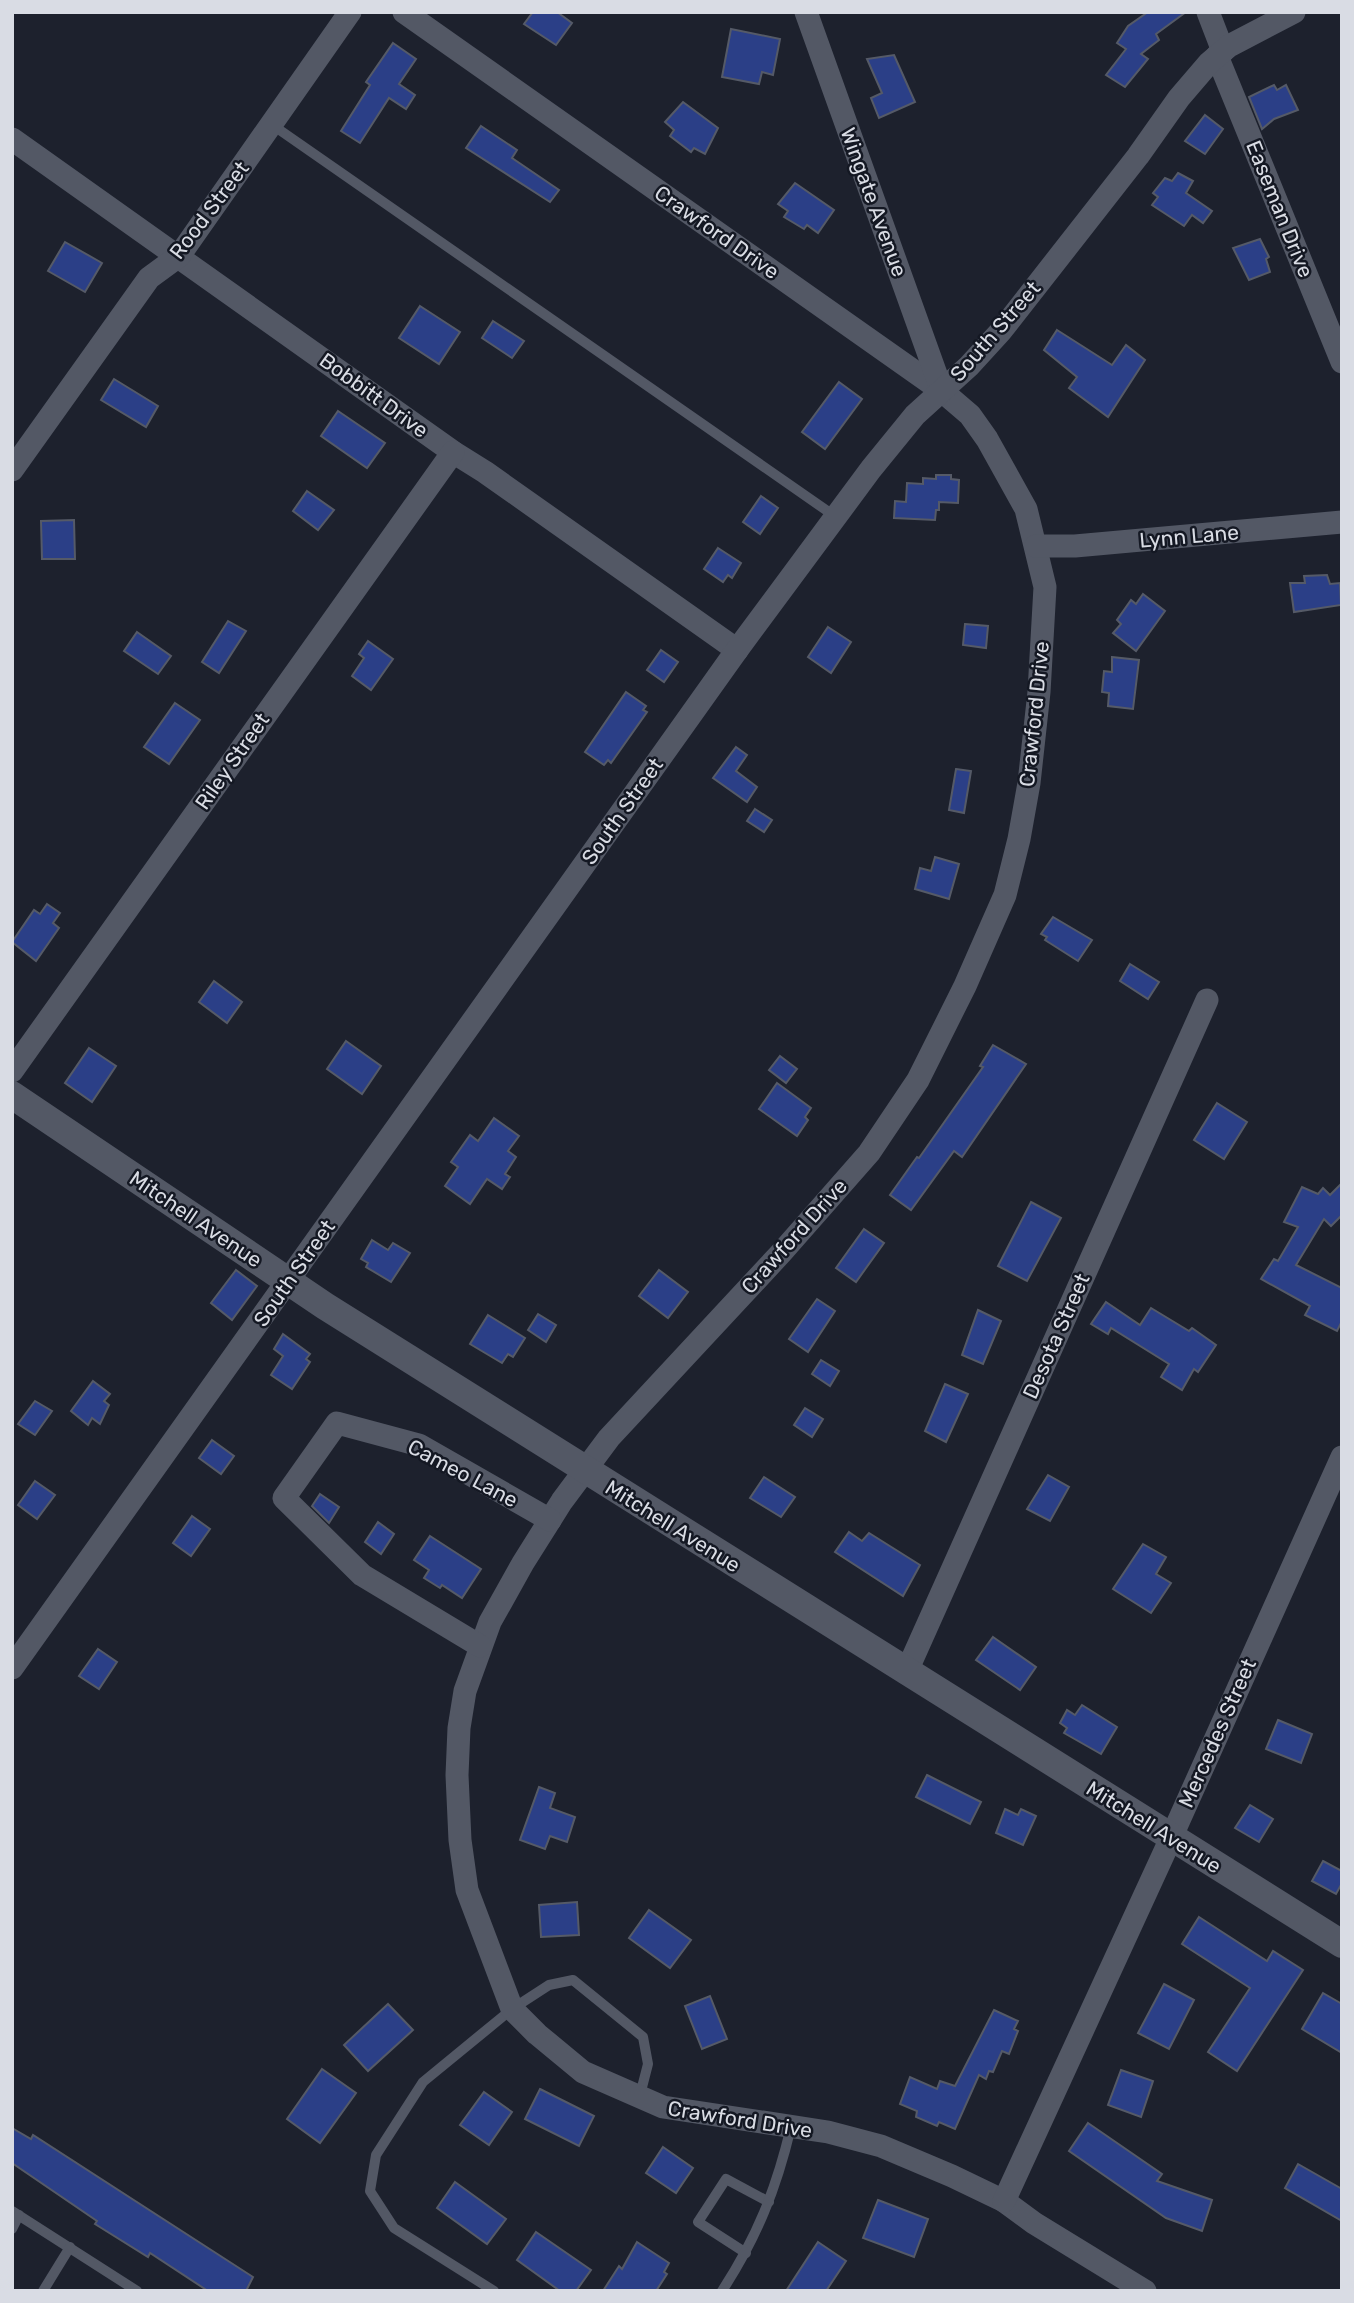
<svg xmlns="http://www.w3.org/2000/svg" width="1354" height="2303" font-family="Rubik,sans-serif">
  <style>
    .building { fill: #2b3f87; stroke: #555a67; stroke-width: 2 }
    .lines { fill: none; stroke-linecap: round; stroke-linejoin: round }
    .service { stroke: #535865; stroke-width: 10 }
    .minor { stroke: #535865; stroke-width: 23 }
    .tertiary { stroke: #535865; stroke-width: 28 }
    .labels { text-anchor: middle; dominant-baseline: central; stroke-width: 5; stroke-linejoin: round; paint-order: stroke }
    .street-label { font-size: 21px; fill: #d9dce4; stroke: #141823 }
  </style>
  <rect width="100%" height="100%" fill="#1d212d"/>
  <g class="building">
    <polygon points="533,12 557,12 572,23 556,45 524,24"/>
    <polygon points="1148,12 1186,12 1156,34 1159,40 1141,54 1148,59 1125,87 1106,75 1126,49 1117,43 1128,26"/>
    <polygon points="731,29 780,39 773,75 762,72 759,84 722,77"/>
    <polygon points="393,43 416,59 399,84 415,95 406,109 389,98 360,143 341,131 370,85 366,82"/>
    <polygon points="894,55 915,102 879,118 871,98 882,93 867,59"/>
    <polygon points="1274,85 1277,90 1286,85 1298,110 1274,119 1262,129 1249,97"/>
    <polygon points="683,102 718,128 705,154 694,148 691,152 670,136 674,130 665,122"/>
    <polygon points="1205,115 1223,129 1205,154 1185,141"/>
    <polygon points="481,126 517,150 512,158 559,190 550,202 466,148"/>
    <polygon points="1178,173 1193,181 1186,193 1212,211 1203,223 1192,215 1184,226 1152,205 1158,197 1153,193 1165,178 1172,181"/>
    <polygon points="795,183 834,210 818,233 807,225 804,229 784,217 788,211 778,204"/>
    <polygon points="1260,239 1269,257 1266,259 1270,272 1249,280 1233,248"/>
    <polygon points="65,242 102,263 85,292 48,271"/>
    <polygon points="420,306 460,332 439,364 399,338"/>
    <polygon points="493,321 524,341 512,358 482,338"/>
    <polygon points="1057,330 1112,365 1126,345 1145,360 1108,417 1069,388 1077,377 1044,350"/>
    <polygon points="114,379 158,406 146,427 101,400"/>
    <polygon points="839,382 862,399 825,449 802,432"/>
    <polygon points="338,411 385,443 367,468 321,436"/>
    <polygon points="936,475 951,475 951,479 959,480 958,503 939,502 939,510 936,510 935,520 894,518 895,501 906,502 907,483 923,484 923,478 936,479"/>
    <polygon points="307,491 334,510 318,530 293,511"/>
    <polygon points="761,496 778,508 760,534 743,522"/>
    <polygon points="74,520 75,559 42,559 41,521"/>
    <polygon points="718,548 741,563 732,578 728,575 723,582 704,569"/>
    <polygon points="1327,575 1330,584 1340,583 1341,605 1294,612 1290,583 1305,583 1304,576"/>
    <polygon points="1143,594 1165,611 1136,651 1113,633 1121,624 1117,620 1131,600 1136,604"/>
    <polygon points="228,621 246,631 219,673 202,662"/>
    <polygon points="965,624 988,626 986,648 963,645"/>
    <polygon points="828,627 851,642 831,673 808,657"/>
    <polygon points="137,632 171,656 158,674 124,651"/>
    <polygon points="368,641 393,659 371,690 352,676 364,658 359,654"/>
    <polygon points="661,650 678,662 664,682 647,670"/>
    <polygon points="1112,657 1139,660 1133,709 1108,706 1109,693 1102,692 1104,671 1112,672"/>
    <polygon points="626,692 646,706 643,710 647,712 611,763 608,760 604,765 585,752"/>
    <polygon points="175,703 200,720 169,764 144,747"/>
    <polygon points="736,747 747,755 736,771 757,787 747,802 713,778"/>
    <polygon points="956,769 971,771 964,813 949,810"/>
    <polygon points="755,809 772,820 764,832 747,821"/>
    <polygon points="935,857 959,864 949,899 915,889 920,868 931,871"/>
    <polygon points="47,904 60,913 53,923 59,928 36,961 12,942 34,910 40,914"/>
    <polygon points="1053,917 1092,940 1078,961 1045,940 1047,937 1041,934"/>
    <polygon points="1130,964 1159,982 1148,999 1120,981"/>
    <polygon points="214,981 242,1002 227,1023 199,1002"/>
    <polygon points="346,1041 381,1066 362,1094 327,1069"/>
    <polygon points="993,1045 1026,1064 962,1157 954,1151 911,1210 890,1195 917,1157 919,1158 983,1067 980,1066"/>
    <polygon points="89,1048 116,1066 92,1102 65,1083"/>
    <polygon points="780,1056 797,1069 786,1083 769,1070"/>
    <polygon points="777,1083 811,1108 805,1117 808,1120 797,1136 759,1109"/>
    <polygon points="1217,1103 1247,1122 1224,1159 1194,1140"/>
    <polygon points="494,1118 519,1136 508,1151 516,1157 505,1174 510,1177 502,1189 487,1179 470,1204 445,1186 458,1167 451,1162 470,1135 478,1141"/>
    <polygon points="1342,1183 1342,1215 1331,1226 1324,1219 1296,1265 1342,1288 1342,1321 1337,1331 1305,1315 1310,1306 1261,1279 1274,1259 1278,1261 1298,1227 1284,1222 1302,1187 1318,1194 1323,1188 1330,1195"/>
    <polygon points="1031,1202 1061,1218 1027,1281 998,1266"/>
    <polygon points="864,1229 884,1243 856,1282 836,1268"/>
    <polygon points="372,1240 388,1250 393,1243 410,1253 391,1282 366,1267 368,1263 361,1259"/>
    <polygon points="236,1270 257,1286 232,1320 211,1303"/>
    <polygon points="659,1270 688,1292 668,1318 639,1296"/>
    <polygon points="817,1299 835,1311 808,1352 789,1339"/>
    <polygon points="1106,1302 1140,1325 1151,1308 1189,1331 1192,1328 1216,1345 1198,1372 1194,1369 1182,1390 1161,1377 1169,1364 1111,1328 1108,1334 1091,1324"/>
    <polygon points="978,1310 1001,1321 983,1364 962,1355"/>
    <polygon points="538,1314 556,1325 546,1342 528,1330"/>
    <polygon points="488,1315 525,1338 513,1357 508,1354 502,1363 470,1344"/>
    <polygon points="283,1334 310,1354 306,1359 310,1362 292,1389 271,1375 283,1356 274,1349"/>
    <polygon points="821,1360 839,1371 830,1386 812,1374"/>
    <polygon points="93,1381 110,1394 104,1401 109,1405 100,1424 92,1418 88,1425 71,1411"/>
    <polygon points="945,1384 968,1394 946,1442 925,1431"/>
    <polygon points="35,1401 52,1411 35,1435 18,1424"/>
    <polygon points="805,1408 823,1419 812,1437 794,1425"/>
    <polygon points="212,1440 234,1456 221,1474 199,1458"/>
    <polygon points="1048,1475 1069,1487 1050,1521 1027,1509"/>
    <polygon points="764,1477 795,1497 781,1517 750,1498"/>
    <polygon points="35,1481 55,1495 37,1519 18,1505"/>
    <polygon points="320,1494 339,1507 329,1523 312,1506"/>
    <polygon points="192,1516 210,1529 191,1556 173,1543"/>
    <polygon points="378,1522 394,1534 381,1554 365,1542"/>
    <polygon points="849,1532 862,1541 869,1533 920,1565 903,1596 835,1552"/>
    <polygon points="430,1536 481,1569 462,1598 442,1585 440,1588 424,1578 429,1570 414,1560"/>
    <polygon points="1143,1544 1166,1557 1156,1574 1171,1583 1151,1613 1113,1589"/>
    <polygon points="993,1637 1036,1667 1020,1690 976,1660"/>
    <polygon points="98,1649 117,1662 99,1689 79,1676"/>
    <polygon points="1082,1705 1117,1727 1101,1754 1064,1733 1067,1728 1060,1723 1067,1710 1075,1715"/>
    <polygon points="1278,1720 1312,1734 1301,1763 1266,1749"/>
    <polygon points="927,1775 981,1802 970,1824 916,1797"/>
    <polygon points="539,1787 555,1793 550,1808 575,1817 567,1842 550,1836 545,1849 520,1840"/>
    <polygon points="1250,1805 1273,1819 1259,1842 1235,1828"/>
    <polygon points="1005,1809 1018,1815 1021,1809 1036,1816 1023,1845 996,1833"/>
    <polygon points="1323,1861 1342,1871 1342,1883 1336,1894 1312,1881"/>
    <polygon points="577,1902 579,1935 541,1937 539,1905"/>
    <polygon points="649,1910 691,1940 670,1968 629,1938"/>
    <polygon points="1199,1917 1267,1961 1273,1951 1303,1970 1237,2071 1208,2052 1250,1988 1182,1944"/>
    <polygon points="1164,1984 1194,2000 1169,2049 1138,2033"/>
    <polygon points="1323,1993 1342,2004 1342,2053 1302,2029"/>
    <polygon points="710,1996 727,2039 702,2049 685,2006"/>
    <polygon points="388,2004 413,2030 368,2071 344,2045"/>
    <polygon points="994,2010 1018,2021 1014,2029 1018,2031 1009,2054 1002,2051 993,2072 989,2071 986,2079 979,2075 955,2129 939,2122 937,2126 916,2117 917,2111 900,2104 910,2077 937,2089 940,2081 955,2086"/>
    <polygon points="322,2069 356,2093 320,2143 287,2119"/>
    <polygon points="1121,2070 1153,2081 1141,2117 1108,2105"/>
    <polygon points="540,2089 594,2116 579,2146 525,2119"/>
    <polygon points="484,2092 512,2112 489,2145 460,2125"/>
    <polygon points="1088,2123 1162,2174 1157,2181 1212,2200 1202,2231 1166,2218 1069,2151"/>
    <polygon points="12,2128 31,2139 33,2135 253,2277 246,2291 208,2291 150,2253 148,2257 95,2224 97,2221 12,2163"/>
    <polygon points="663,2147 693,2168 676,2193 646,2173"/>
    <polygon points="1298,2164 1342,2189 1342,2221 1285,2188"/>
    <polygon points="455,2182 506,2219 487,2244 437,2208"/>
    <polygon points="878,2200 928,2219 914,2257 863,2238"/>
    <polygon points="536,2232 591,2270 576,2291 560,2291 517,2260"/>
    <polygon points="637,2242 669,2263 664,2272 667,2274 656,2291 603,2291 619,2266 622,2269"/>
    <polygon points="818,2242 846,2261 826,2291 786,2291"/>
  </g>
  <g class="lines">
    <g class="service">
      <polyline points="271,124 836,517"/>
      <polyline points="12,2211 137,2291"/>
      <polyline points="12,2229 19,2215"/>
      <polyline points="746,2253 698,2222 726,2179 769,2202"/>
      <polyline points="43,2291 70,2247"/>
      <polyline points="494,2291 394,2228 370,2191 376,2155 423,2082 512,2009 549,1985 573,1980 643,2037 648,2064 639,2099"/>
      <path d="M722,2291C757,2237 776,2190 791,2127"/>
    </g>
    <g class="minor">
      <polyline points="404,12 942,391 970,415 987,439 1026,509 1045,587 1039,692 1029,783 1019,839 1005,895 965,986 918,1080 869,1153 782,1252 609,1438 562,1501 523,1563 490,1622 465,1691 459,1728 457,1775 460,1840 467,1890 512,2009 537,2034 583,2072 663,2107 828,2132 881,2146 952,2176 1004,2201 1034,2223 1145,2291"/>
      <polyline points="806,12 942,391"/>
      <polyline points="1208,12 1223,51"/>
      <polyline points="1217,56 1342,362"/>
      <polyline points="12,139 453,452 485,472 737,650"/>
      <polyline points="12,470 149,278 179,256 350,12"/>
      <polyline points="1036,546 1075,546 1342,522"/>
      <polyline points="12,1071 453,452"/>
      <polyline points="480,1646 362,1575 284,1498 337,1423 419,1445 550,1520"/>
      <polyline points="12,1668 737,650 871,469 915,415 969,366 1001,331 1138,156 1179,98 1209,63 1229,46 1294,12"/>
      <polyline points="906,1673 1207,1000"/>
      <polyline points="1004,2201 1171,1838 1342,1457"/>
    </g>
    <polyline class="tertiary" points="12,1095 325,1306 1342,1944"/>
  </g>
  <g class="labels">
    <g class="street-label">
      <text transform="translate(874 202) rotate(70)">Wingate Avenue</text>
      <text transform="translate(1280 209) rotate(68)">Easeman Drive</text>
      <text transform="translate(209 210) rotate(-53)">Rood Street</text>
      <text transform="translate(717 232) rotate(35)">Crawford Drive</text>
      <text transform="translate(995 331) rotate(-49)">South Street</text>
      <text transform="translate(374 395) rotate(36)">Bobbitt Drive</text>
      <text transform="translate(1189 536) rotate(-5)">Lynn Lane</text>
      <text transform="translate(1034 714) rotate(-84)">Crawford Drive</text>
      <text transform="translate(232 761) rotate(-55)">Riley Street</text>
      <text transform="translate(622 811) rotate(-55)">South Street</text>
      <text transform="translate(196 1219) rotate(34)">Mitchell Avenue</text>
      <text transform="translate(794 1236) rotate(-48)">Crawford Drive</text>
      <text transform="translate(294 1273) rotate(-55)">South Street</text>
      <text transform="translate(1056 1336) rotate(-66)">Desota Street</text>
      <text transform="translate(463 1473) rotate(28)">Cameo Lane</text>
      <text transform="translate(673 1526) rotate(32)">Mitchell Avenue</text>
      <text transform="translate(1217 1733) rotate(-66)">Mercedes Street</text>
      <text transform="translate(1154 1827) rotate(32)">Mitchell Avenue</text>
      <text transform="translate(740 2119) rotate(9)">Crawford Drive</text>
    </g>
  </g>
  <rect width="1354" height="2303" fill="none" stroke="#d9dce4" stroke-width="28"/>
</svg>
